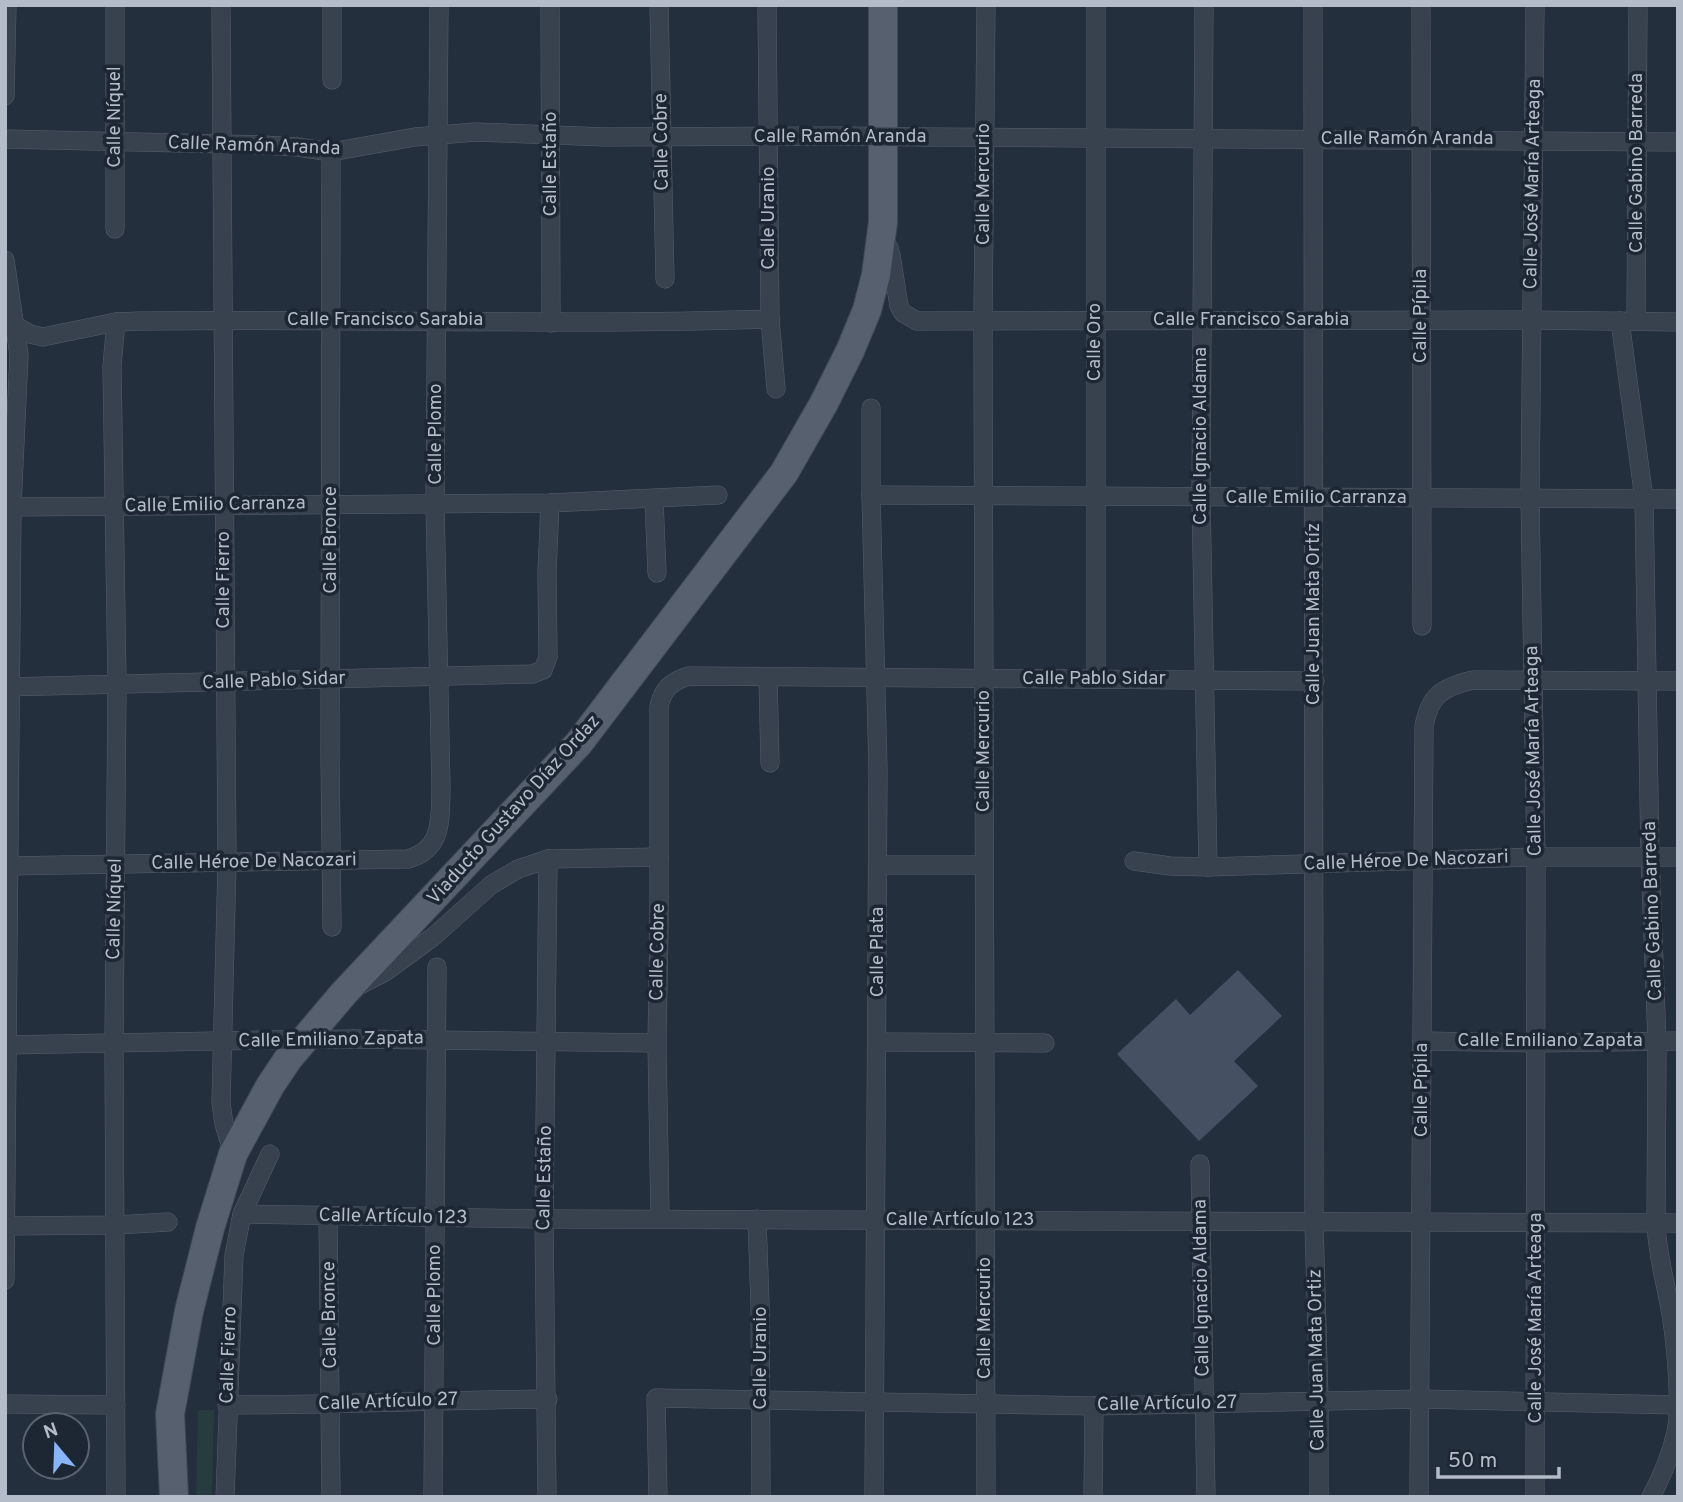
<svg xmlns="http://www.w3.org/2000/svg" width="1683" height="1502" font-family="Overpass,sans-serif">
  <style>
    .green { fill: #263c3f }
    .building { fill: #455162 }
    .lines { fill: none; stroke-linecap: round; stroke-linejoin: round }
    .street-casing { stroke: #565f6c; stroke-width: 19 }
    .primary-casing { stroke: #414a57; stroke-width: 30 }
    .street { stroke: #38414e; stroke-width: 18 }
    .primary { stroke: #56606e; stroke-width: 28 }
    .street-bridge-casing { stroke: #565f6c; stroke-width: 19; stroke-linecap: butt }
    .street-bridge { stroke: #38414e; stroke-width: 18 }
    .labels { text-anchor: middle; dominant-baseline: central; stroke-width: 7; stroke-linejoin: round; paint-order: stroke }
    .street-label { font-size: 19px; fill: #b4bcc9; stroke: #1d2633 }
  </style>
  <rect width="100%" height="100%" fill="#242f3e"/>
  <polygon class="green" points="198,1410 214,1410 212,1497 196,1497"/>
  <polygon class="building" points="1238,970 1282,1016 1234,1061 1258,1086 1199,1141 1117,1054 1176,999 1190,1015"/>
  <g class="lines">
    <defs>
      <g id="street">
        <polyline points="221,5 227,863 221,1103 224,1124 233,1154"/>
        <polyline points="550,5 551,323"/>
        <polyline points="659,5 665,279"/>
        <polyline points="767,5 770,319 776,389"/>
        <polyline points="986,5 983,320 986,1497"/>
        <polyline points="1204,5 1201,497 1208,867"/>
        <polyline points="1313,5 1314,1223 1319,1400 1319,1497"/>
        <polyline points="1421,5 1422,626"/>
        <polyline points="332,80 332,5"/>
        <polyline points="5,96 7,5"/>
        <polyline points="925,137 1678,142"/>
        <polyline points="5,139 263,145 298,147 331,152 415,137 475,132 605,137 846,136"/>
        <polyline points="331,152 330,757 332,927"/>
        <polyline points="115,229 115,5"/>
        <polyline points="880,245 889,248 891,255 899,306 903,313 917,321 1531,320 1678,322"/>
        <polyline points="5,260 19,355 12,507 5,1280"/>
        <path d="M1620,321L1644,499L1650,857L1657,1041L1656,1224C1657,1251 1664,1277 1669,1303C1675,1333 1682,1404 1676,1432C1671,1455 1662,1476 1651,1497"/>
        <polyline points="1636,321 1638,5"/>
        <path d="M9,322L30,334L43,337L116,322L140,321C350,318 560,326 770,319"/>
        <polyline points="871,408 871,495 878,770 874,1497"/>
        <polyline points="871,495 1678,499"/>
        <polyline points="654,499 657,573"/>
        <polyline points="5,507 550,503 718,495"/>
        <polyline points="768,677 770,763"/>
        <polyline points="1096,679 1096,5"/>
        <polyline points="5,687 532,674 543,670 548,657 547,573 550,503"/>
        <polyline points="1134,861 1170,866 1208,867 1536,857 1678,857"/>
        <polyline points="878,865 984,865"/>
        <path d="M5,866L408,859C443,849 440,820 441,789L435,504L439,5"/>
        <polyline points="360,985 385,972 433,937 491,885 518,869 548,859 659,857"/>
        <polyline points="354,1039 657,1043"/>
        <polyline points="1422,1041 1536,1043 1678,1041"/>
        <polyline points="878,1042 1045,1043"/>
        <polyline points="5,1045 264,1040"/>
        <polyline points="1200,1164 1206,1497"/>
        <polyline points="242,1214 544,1219 1678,1223"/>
        <polyline points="328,1216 331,1497"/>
        <path d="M660,1218L657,1043L659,926V707C662,690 671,681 689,676L1315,681"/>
        <polyline points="757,1219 760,1304 761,1497"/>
        <polyline points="5,1226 116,1225 168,1222"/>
        <polyline points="5,1404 116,1405"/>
        <path d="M227,1405C334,1405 441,1400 548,1399"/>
        <polyline points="116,1497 114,1044 117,684 112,366 116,322"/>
        <polyline points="225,1497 234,1255 242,1214 270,1154"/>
        <polyline points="433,1497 437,967"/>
        <polyline points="547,1497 544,1219 548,859"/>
        <polyline points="658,1497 656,1398 1094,1406 1421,1399 1678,1405"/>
        <polyline points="1093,1497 1094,1406"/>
        <path d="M1419,1497L1424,727C1429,695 1443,687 1473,680L1678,681"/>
        <polyline points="1535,1497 1536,857 1530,498 1535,5"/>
      </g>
      <polyline id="primary" points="174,1497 170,1414 189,1311 210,1228 233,1154 270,1086 288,1059 344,993 579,743 784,473 824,403 850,351 867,310 876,275 883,222 883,5"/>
    </defs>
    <use href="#street" class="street-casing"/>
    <use href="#primary" class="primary-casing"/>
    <use href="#street" class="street"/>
    <use href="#primary" class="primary"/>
    <defs>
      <g id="street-bridge">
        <polyline points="846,136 925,137"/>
        <polyline points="264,1040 354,1039"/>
      </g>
    </defs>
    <use href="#street-bridge" class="street-bridge-casing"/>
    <use href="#street-bridge" class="street-bridge"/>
  </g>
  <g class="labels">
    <g class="street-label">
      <text transform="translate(115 117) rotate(-90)">Calle Níquel</text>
      <text x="840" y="137">Calle Ramón Aranda</text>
      <text x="1407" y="139">Calle Ramón Aranda</text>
      <text transform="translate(662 142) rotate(-91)">Calle Cobre</text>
      <text transform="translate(254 146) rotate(2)">Calle Ramón Aranda</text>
      <text transform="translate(1637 163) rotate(-90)">Calle Gabino Barreda</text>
      <text transform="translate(551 164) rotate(-90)">Calle Estaño</text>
      <text transform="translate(984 184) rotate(-90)">Calle Mercurio</text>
      <text transform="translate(1533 184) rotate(-89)">Calle José María Arteaga</text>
      <text transform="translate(769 218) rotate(-90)">Calle Uranio</text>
      <text transform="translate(1421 316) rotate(-90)">Calle Pípila</text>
      <text x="385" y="320">Calle Francisco Sarabia</text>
      <text x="1251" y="320">Calle Francisco Sarabia</text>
      <text transform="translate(1095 342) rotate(-90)">Calle Oro</text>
      <text transform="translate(436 434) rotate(-90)">Calle Plomo</text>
      <text transform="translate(1201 436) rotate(-90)">Calle Ignacio Aldama</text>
      <text x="1316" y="498">Calle Emilio Carranza</text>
      <text transform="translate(215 505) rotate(-1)">Calle Emilio Carranza</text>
      <text transform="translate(331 540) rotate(-90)">Calle Bronce</text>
      <text transform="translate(224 580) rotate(-90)">Calle Fierro</text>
      <text transform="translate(1314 614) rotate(-90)">Calle Juan Mata Ortíz</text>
      <text x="1094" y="679">Calle Pablo Sidar</text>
      <text transform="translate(274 681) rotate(-2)">Calle Pablo Sidar</text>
      <text transform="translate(984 751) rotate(-90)">Calle Mercurio</text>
      <text transform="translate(1534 751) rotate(-91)">Calle José María Arteaga</text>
      <text transform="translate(514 810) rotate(-48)">Viaducto Gustavo Díaz Ordaz</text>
      <text transform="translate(1406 861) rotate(-2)">Calle Héroe De Nacozari</text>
      <text transform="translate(254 862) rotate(-1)">Calle Héroe De Nacozari</text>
      <text transform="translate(115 909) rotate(-89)">Calle Níquel</text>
      <text transform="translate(1653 911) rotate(-92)">Calle Gabino Barreda</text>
      <text transform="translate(658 952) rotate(-89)">Calle Cobre</text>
      <text transform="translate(878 952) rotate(-90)">Calle Plata</text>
      <text transform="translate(331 1040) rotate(-1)">Calle Emiliano Zapata</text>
      <text x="1550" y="1041">Calle Emiliano Zapata</text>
      <text transform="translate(1422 1090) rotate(-90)">Calle Pípila</text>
      <text transform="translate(545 1178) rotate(-89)">Calle Estaño</text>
      <text transform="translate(393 1217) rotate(1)">Calle Artículo 123</text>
      <text x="960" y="1220">Calle Artículo 123</text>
      <text transform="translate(1202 1288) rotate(-91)">Calle Ignacio Aldama</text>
      <text transform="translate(435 1295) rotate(-90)">Calle Plomo</text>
      <text transform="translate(330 1315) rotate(-91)">Calle Bronce</text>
      <text transform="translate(985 1318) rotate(-90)">Calle Mercurio</text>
      <text transform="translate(1536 1318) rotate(-90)">Calle José María Arteaga</text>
      <text transform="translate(229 1355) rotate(-88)">Calle Fierro</text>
      <text transform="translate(761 1358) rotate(-90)">Calle Uranio</text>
      <text transform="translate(1317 1360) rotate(-91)">Calle Juan Mata Ortiz</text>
      <text transform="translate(388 1402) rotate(-2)">Calle Artículo 27</text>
      <text transform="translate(1167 1404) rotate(-1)">Calle Artículo 27</text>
    </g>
  </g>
  <rect width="1683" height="1502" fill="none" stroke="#b4bcc9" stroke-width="14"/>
  <g transform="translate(56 1446) rotate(341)"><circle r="33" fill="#1d2633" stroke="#59626f" stroke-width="2"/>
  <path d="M0-5L12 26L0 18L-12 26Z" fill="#8ab4f8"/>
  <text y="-10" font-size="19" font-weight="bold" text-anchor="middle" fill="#b4bcc9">N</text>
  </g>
  <path d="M1438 1467v10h121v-10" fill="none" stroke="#b4bcc9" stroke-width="3.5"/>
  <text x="1448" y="1467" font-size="21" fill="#b4bcc9" stroke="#1d2633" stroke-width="5" paint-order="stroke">50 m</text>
</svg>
